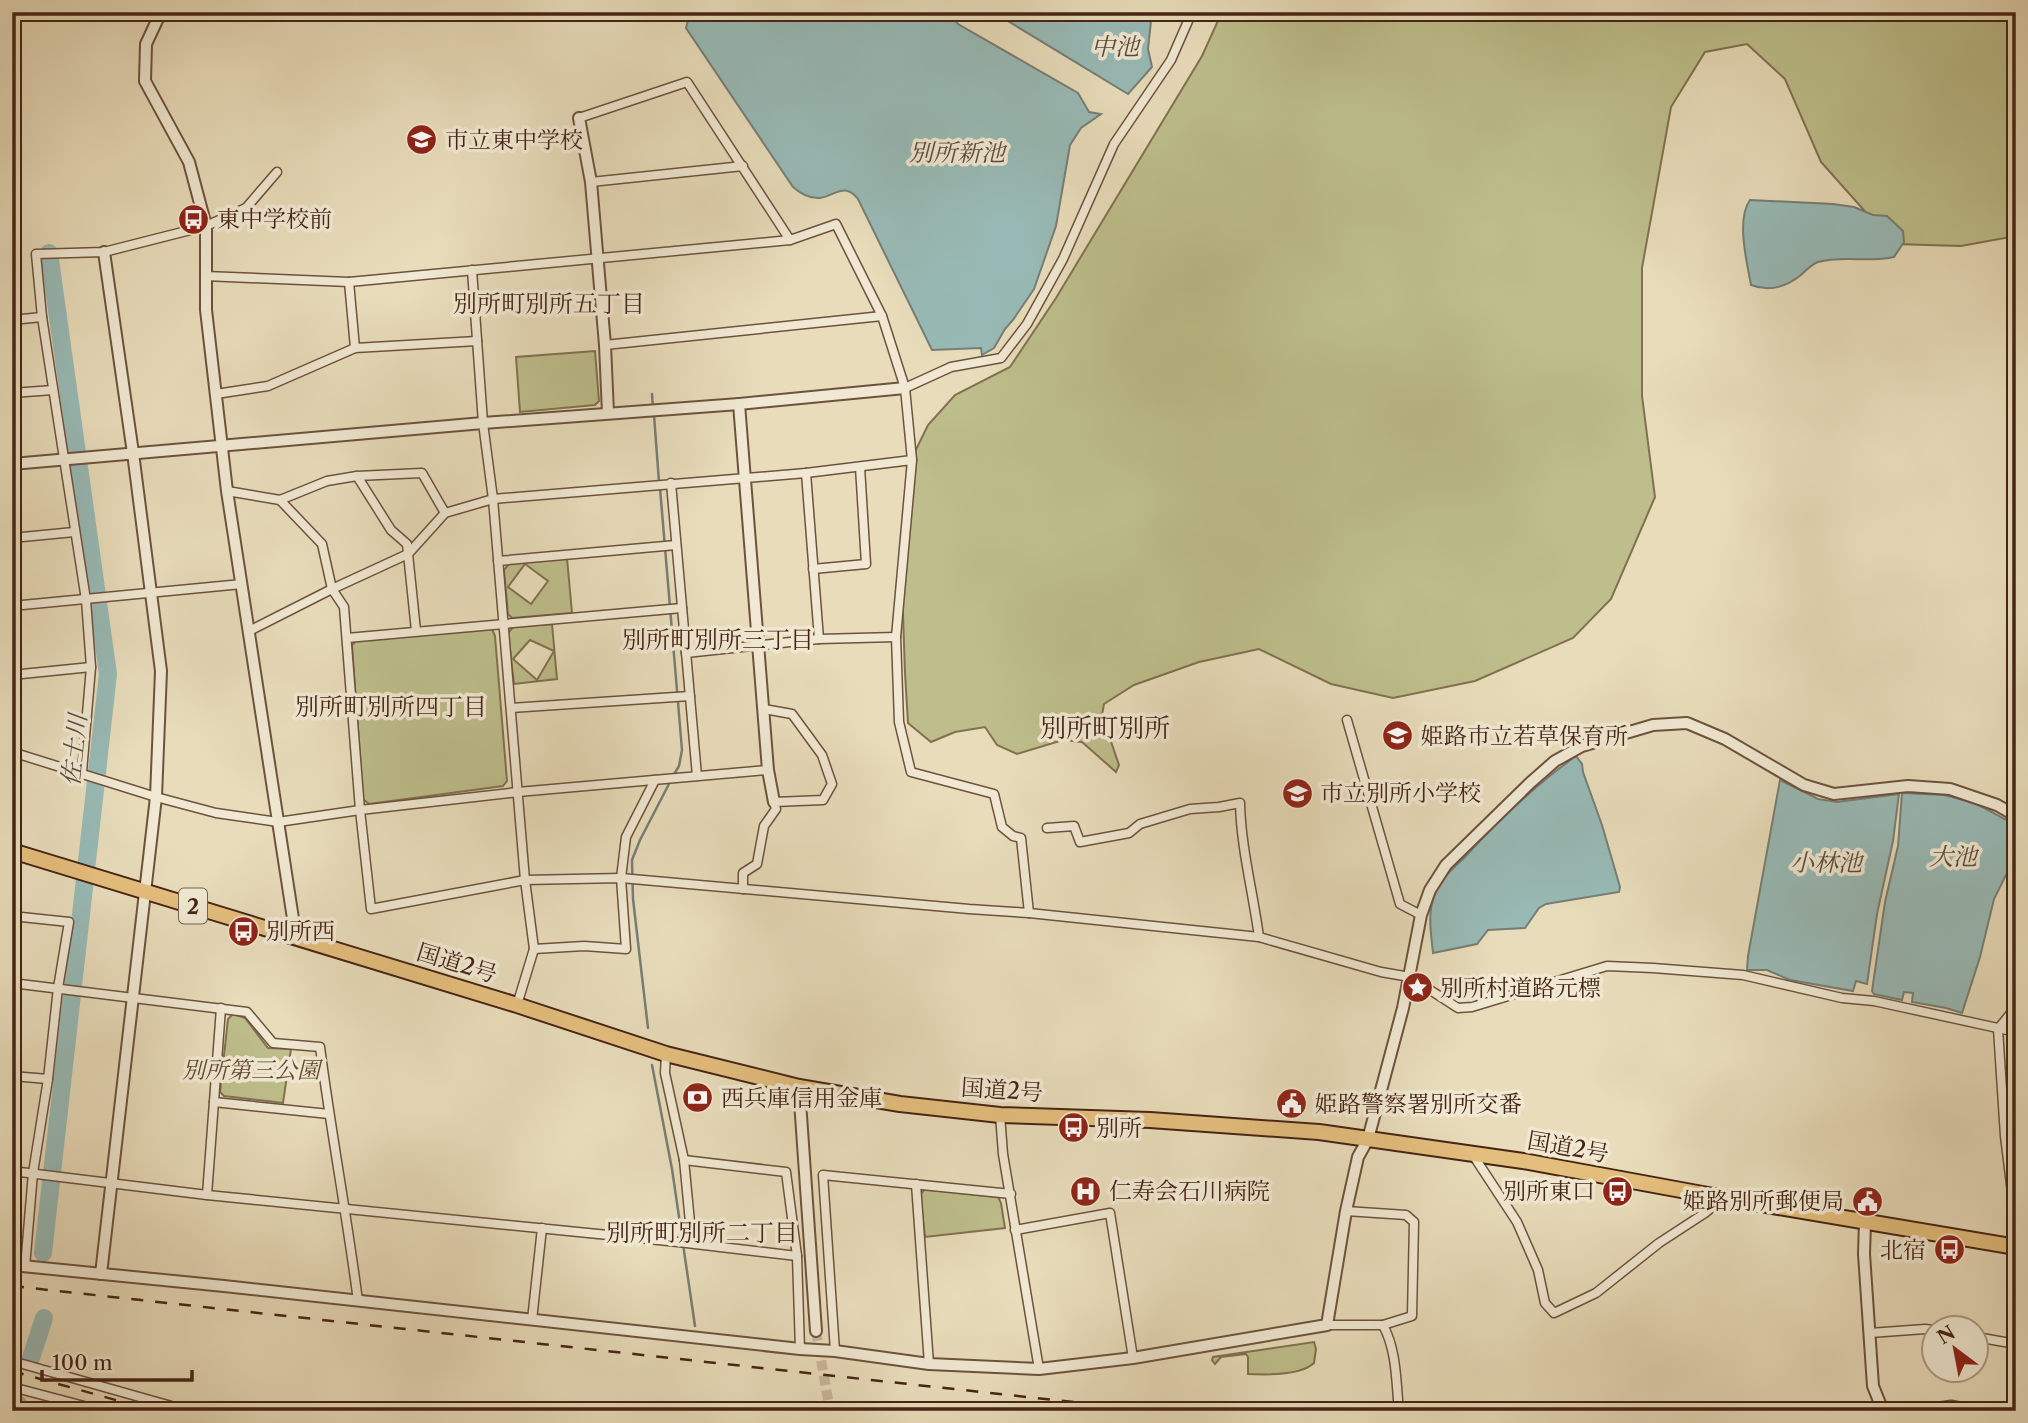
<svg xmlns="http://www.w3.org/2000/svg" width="2028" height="1423" font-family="'Libre Caslon Text','Noto Serif JP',serif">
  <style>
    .green { fill: #bdbe8b; stroke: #827150; stroke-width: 2; fill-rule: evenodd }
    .water { fill: #98bab6; stroke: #777e76; stroke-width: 2 }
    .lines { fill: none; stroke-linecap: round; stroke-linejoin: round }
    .stream { stroke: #777e76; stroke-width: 2.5 }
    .river { stroke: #98bab6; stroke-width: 18 }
    .tertiary-tunnel { stroke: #c8b799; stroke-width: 10; stroke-dasharray: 10 5; stroke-linecap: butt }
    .minor-casing { stroke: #6e523e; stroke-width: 11 }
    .tertiary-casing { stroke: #6e523e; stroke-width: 14 }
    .trunk-casing { stroke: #462415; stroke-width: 18 }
    .minor { stroke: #f0e8d2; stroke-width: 8 }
    .tertiary { stroke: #f0e8d2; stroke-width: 10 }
    .trunk { stroke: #e4be7d; stroke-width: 14 }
    .rail { stroke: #462415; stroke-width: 2.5; stroke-dasharray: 12 12; stroke-linecap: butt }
    .labels { text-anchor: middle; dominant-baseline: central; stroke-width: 7; stroke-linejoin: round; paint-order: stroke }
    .shield { fill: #f0e8d2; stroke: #795f4e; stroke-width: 2 }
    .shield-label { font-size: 21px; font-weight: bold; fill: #462415 }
    .poi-label { font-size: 23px; fill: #462415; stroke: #f0e8d2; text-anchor: start }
    .street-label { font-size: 23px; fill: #462415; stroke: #f0e8d2 }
    .park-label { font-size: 23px; font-style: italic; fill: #644a32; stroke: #f0e8d2 }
    .water-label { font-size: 24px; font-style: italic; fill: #5a4a3d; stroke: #f0e8d2 }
    .neighbourhood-label { font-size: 24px; fill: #462415; stroke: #f0e8d2 }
    .quarter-label { font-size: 26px; fill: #462415; stroke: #f0e8d2 }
  </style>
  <rect width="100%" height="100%" fill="#e8dcba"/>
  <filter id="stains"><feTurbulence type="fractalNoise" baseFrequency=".00286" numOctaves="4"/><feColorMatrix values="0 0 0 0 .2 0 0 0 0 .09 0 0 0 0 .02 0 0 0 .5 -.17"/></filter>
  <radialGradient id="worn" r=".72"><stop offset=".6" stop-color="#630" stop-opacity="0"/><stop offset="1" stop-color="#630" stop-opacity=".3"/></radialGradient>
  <g class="green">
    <polygon points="1222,12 2016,12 2016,236 1961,246 1894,244 1821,162 1785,79 1747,44 1705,52 1671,107 1642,268 1642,396 1655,497 1611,599 1573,638 1475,681 1393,698 1331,684 1259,649 1199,662 1134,685 1104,704 1102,715 1119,765 1116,772 1082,742 1063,740 1017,754 997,745 985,727 955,732 931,742 908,723 905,673 901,556 908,466 928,425 955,395 1010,367 1056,298 1202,56"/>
    <polygon points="595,351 599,401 595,405 520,412 516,357"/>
    <path d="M567,558L572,613L512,618L508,614L504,570L509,564ZM525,564L548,581L531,604L508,587Z"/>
    <path d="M552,624L557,679L514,684L508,633L513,627ZM530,640L554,651L537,680L513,659Z"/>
    <polygon points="492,629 495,636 507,781 503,786 369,804 363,799 352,645 357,640"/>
    <polygon points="233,1014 245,1018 268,1048 291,1049 283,1103 224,1096 220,1092 228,1019"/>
    <polygon points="925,1189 998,1197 1001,1203 1005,1228 925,1237 920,1195"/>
    <path d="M1314,1342L1316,1349L1314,1363C1300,1376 1267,1375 1248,1374V1357L1246,1354L1221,1357L1215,1364L1212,1360L1213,1357Z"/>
  </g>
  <g class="water">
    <path d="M690,12H949L958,24L1078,93L1089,112L1101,114L1081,128L1070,145L1056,226L1034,289L1013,320L1005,329L994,348L982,355L981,348L932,350L858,199C845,182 836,195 820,198C809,199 801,194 793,187L686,28Z"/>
    <polygon points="993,12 1152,12 1148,49 1152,67 1128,94"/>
    <path d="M1750,200L1833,204L1854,207L1873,215L1887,216L1903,231L1904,242L1894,257C1869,263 1843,255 1818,262C1812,264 1806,270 1801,275C1786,287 1769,292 1751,285C1747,263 1736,219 1750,200Z"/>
    <path d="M1576,756L1582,764L1583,772L1602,825L1620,887L1619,892L1546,904L1539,908L1525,928L1488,930L1477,944L1433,953C1431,932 1427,914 1435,894C1440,879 1454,868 1465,857C1499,820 1535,785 1576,756Z"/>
    <polygon points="1780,780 1818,799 1837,802 1899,794 1893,841 1877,914 1867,984 1856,981 1853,991 1790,980 1767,970 1747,970 1748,956"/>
    <polygon points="1902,793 1944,795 1975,803 2016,825 2016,855 1994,899 1980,957 1962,1013 1946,1008 1912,1002 1913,993 1904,992 1902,1000 1874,994 1872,991 1885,902 1898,846"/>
  </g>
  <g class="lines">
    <g class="stream">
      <polyline points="652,394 653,408"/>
      <polyline points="654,415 659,482"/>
      <polyline points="660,488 682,750 679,766 673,776"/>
      <polyline points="648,1028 633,899 632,860 640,840 670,782"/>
      <polyline points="652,1065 672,1169 695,1326"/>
    </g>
    <g class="river">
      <polyline points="43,1253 108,674 49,253"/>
      <polyline points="31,1358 44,1318"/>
      <polyline points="16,1411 18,1404"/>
    </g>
    <polyline class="tertiary-tunnel" points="816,1331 830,1411"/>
    <defs>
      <g id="minor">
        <polyline points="579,118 687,82 790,240"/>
        <polyline points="591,182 743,166"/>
        <polyline points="472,270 483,423 493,499 525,880 534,949 517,1005"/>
        <polyline points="205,276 349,282 790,240 836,224 882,316 905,388 912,460 896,637 899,722 911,772 994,794 1002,827 1013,836 1021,838 1029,913"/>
        <polyline points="349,282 355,348"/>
        <polyline points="12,320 42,317"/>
        <polyline points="605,345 882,316"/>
        <polyline points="905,388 951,367 1001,358 1027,324 1063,259 1114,144 1171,60 1192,12"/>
        <polyline points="12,393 53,390"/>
        <polyline points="216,394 268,386 355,348 477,341"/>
        <polyline points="806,473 819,639"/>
        <polyline points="357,476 391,530 407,544 416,631"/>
        <polyline points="671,483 697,776"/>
        <polyline points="227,491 280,500 327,481 357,476 422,473 445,513"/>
        <polyline points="280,500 322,544 332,589 344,607 360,810 371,909 525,880 621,878 969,909 1029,913 1259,937 1381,972 1410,977 1458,1008 1472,1007 1607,966 1653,968 1743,975 1842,998 1874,1001 2016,1032"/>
        <polyline points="12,538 74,532"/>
        <polyline points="498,561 676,545"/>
        <polyline points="813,569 866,564 860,467"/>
        <polyline points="12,606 242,584"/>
        <polyline points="249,631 332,589 408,554 445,513 493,499 806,473 912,460"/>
        <polyline points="347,638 682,608"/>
        <polyline points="686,653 819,639 896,637"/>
        <polyline points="12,675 91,667"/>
        <polyline points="511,708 690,696"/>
        <polyline points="1347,720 1400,904 1421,915"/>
        <polyline points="12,752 156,797 216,813 278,822 360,810 518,792 768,770"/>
        <polyline points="82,772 91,667 86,600 42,317 36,254 104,252 206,226 246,208 277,172"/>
        <path d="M1047,828L1074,826L1080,842L1129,833L1140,824L1190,809L1219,807L1240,803C1241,848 1253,892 1259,937"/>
        <polyline points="743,889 743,873 757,864 764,826 776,809 774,802 823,800 832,784 822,755 792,714 764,709"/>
        <polyline points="12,916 69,922 58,988 48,1079 33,1173 25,1267"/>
        <polyline points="534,949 584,946 626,949 621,878 626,837 655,780"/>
        <path d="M12,983L247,1012L273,1043L320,1047C331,1132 347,1216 358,1301"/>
        <polyline points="2016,1007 1998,1029 2005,1136 2016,1225"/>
        <polyline points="666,1054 665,1073 684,1160 692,1243"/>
        <polyline points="12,1076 48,1079"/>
        <polyline points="214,1102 329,1114"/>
        <polyline points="1000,1115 1003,1154 1039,1369"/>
        <polyline points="1473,1155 1517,1222 1538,1270 1545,1303 1554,1313 1596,1293 1659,1243 1705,1213 1716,1204 1719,1197"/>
        <polyline points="684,1160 786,1172 797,1256 800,1349"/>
        <polyline points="12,1171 207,1195 678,1242 797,1256"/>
        <polyline points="916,1184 929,1364"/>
        <polyline points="207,1195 221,1008"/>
        <polyline points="1346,1211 1406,1215 1414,1222 1412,1316 1383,1325"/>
        <polyline points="1015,1230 1110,1213 1133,1358"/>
        <polyline points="532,1320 542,1228"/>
        <path d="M1327,1325H1383C1397,1351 1396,1382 1399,1411"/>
        <polyline points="1870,1333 1925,1329 1934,1330"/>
        <polyline points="1976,1337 2016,1344"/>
        <polyline points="835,1351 823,1175 1011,1194"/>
        <polyline points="12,1361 189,1411"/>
        <polyline points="12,1387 103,1411"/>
        <polyline points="1911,1411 1951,1405 1982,1411"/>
      </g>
      <g id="tertiary">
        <polyline points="161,12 146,44 145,81 189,162 206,226 206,310 227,491 296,938"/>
        <polyline points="579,118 591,182 605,345 608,413"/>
        <polyline points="739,404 768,770 774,802"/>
        <polyline points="12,464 483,423 739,404 905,388"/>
        <polyline points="799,1087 816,1331"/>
        <polyline points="1865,1222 1864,1254 1873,1386 1883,1411"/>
        <polyline points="12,1265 224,1286 800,1349 835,1351 929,1364 1039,1369 1133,1358 1327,1325 1346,1211 1358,1157 1368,1139 1403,1008 1421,915 1430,890 1446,865 1530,783 1555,761 1582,746 1653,725 1687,723 1725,739 1804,785 1834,794 1908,786 1950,789 1997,805 2016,816"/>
        <polyline points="101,1274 156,797 161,671 133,453 104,252"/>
      </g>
      <polyline id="trunk" points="12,851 517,1005 666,1054 799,1087 900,1104 1000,1115 1150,1120 1319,1132 1523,1161 1719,1197 2016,1247"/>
    </defs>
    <use href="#minor" class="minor-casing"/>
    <use href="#tertiary" class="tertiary-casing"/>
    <use href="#trunk" class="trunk-casing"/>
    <use href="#minor" class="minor"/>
    <use href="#tertiary" class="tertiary"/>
    <use href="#trunk" class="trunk"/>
    <g class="rail">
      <polyline points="12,1286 1155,1411"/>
      <polyline points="12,1371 155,1411"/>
    </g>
  </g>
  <defs>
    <symbol id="school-disc" viewBox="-11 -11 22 22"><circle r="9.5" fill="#8f2418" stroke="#f0e8d2"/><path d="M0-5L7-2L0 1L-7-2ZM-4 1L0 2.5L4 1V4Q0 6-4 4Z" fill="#fff"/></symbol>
    <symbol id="bus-disc" viewBox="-11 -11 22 22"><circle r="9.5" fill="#8f2418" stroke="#f0e8d2"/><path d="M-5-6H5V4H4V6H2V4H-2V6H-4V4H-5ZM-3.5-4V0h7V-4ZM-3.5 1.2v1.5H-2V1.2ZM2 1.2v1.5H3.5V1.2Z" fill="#fff"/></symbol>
    <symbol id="sight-disc" viewBox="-11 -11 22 22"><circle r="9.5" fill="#8f2418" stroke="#f0e8d2"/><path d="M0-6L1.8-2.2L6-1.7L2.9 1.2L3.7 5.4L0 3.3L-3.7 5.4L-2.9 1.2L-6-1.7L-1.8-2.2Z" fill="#fff"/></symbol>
    <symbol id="bank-disc" viewBox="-11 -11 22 22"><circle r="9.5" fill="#8f2418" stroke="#f0e8d2"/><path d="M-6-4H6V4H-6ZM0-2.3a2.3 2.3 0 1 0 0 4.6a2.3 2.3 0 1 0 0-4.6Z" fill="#fff"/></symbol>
    <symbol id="civic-disc" viewBox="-11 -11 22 22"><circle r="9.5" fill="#8f2418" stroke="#f0e8d2"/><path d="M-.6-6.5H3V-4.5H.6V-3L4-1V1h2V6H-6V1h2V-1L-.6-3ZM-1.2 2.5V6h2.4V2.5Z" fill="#fff"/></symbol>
    <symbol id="hospital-disc" viewBox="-11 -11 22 22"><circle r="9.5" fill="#8f2418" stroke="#f0e8d2"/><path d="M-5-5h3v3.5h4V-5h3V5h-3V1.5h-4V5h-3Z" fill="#fff"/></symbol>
  </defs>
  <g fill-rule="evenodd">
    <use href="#school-disc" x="404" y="122" width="35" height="35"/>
    <use href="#bus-disc" x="176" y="202" width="35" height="35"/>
    <use href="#school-disc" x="1380" y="718" width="35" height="35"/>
    <use href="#school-disc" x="1280" y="776" width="35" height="35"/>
    <use href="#bus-disc" x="226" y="914" width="35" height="35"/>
    <use href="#sight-disc" x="1400" y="970" width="35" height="35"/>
    <use href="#bank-disc" x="680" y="1080" width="35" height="35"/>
    <use href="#civic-disc" x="1274" y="1086" width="35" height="35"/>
    <use href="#bus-disc" x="1056" y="1110" width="35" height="35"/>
    <use href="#hospital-disc" x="1068" y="1174" width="35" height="35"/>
    <use href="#bus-disc" x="1600" y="1174" width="35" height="35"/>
    <use href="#civic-disc" x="1850" y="1184" width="35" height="35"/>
    <use href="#bus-disc" x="1932" y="1232" width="35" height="35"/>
  </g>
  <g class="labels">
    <rect class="shield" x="179" y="888.5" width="28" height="35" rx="5"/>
    <g class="shield-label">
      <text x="193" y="906">2</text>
    </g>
    <g class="poi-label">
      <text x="445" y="140">市立東中学校</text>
      <text x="217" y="219">東中学校前</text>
      <text x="1421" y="736">姫路市立若草保育所</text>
      <text x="1320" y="793">市立別所小学校</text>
      <text x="266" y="931">別所西</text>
      <text x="1440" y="988">別所村道路元標</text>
      <text x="721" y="1098">西兵庫信用金庫</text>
      <text x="1315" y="1104">姫路警察署別所交番</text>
      <text x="1096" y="1128">別所</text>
      <text x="1109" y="1191">仁寿会石川病院</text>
      <text x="1595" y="1191" text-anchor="end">別所東口</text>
      <text x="1844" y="1201" text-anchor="end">姫路別所郵便局</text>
      <text x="1926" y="1250" text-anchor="end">北宿</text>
    </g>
    <g class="street-label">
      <text transform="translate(457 963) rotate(17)">国道2号</text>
      <text transform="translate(1002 1090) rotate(4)">国道2号</text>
      <text transform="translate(1568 1147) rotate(10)">国道2号</text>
    </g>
    <g class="park-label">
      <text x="251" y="1070">別所第三公園</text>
    </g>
    <g class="water-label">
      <text x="1115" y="46">中池</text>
      <text x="957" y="152">別所新池</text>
      <text transform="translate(74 750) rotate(-84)">佐土川</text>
      <text x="1953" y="856">大池</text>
      <text x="1826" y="862">小林池</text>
    </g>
    <g class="neighbourhood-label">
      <text x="549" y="303">別所町別所五丁目</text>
      <text x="718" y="639">別所町別所三丁目</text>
      <text x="391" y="706">別所町別所四丁目</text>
      <text x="702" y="1232">別所町別所二丁目</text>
    </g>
    <g class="quarter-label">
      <text x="1105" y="728">別所町別所</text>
    </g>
  </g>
  <rect width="2028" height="1423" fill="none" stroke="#e8dcba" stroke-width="42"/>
  <rect x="14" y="14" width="2000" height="1395" fill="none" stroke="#462415" stroke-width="3.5"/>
  <rect x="21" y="21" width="1986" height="1381" fill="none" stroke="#462415" stroke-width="2"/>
  <g transform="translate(1955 1349) rotate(328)"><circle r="33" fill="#f0e8d2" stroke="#ac9a86" stroke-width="2"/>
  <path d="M0-5L12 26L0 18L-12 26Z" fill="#8f2418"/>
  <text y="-10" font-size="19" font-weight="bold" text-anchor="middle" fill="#462415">N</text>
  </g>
  <path d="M42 1370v10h150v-10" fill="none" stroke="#462415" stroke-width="3.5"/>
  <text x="52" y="1370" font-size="21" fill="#462415" stroke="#f0e8d2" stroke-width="5" paint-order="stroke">100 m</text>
  <rect width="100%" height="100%" filter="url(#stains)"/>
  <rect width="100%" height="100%" fill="url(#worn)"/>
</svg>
